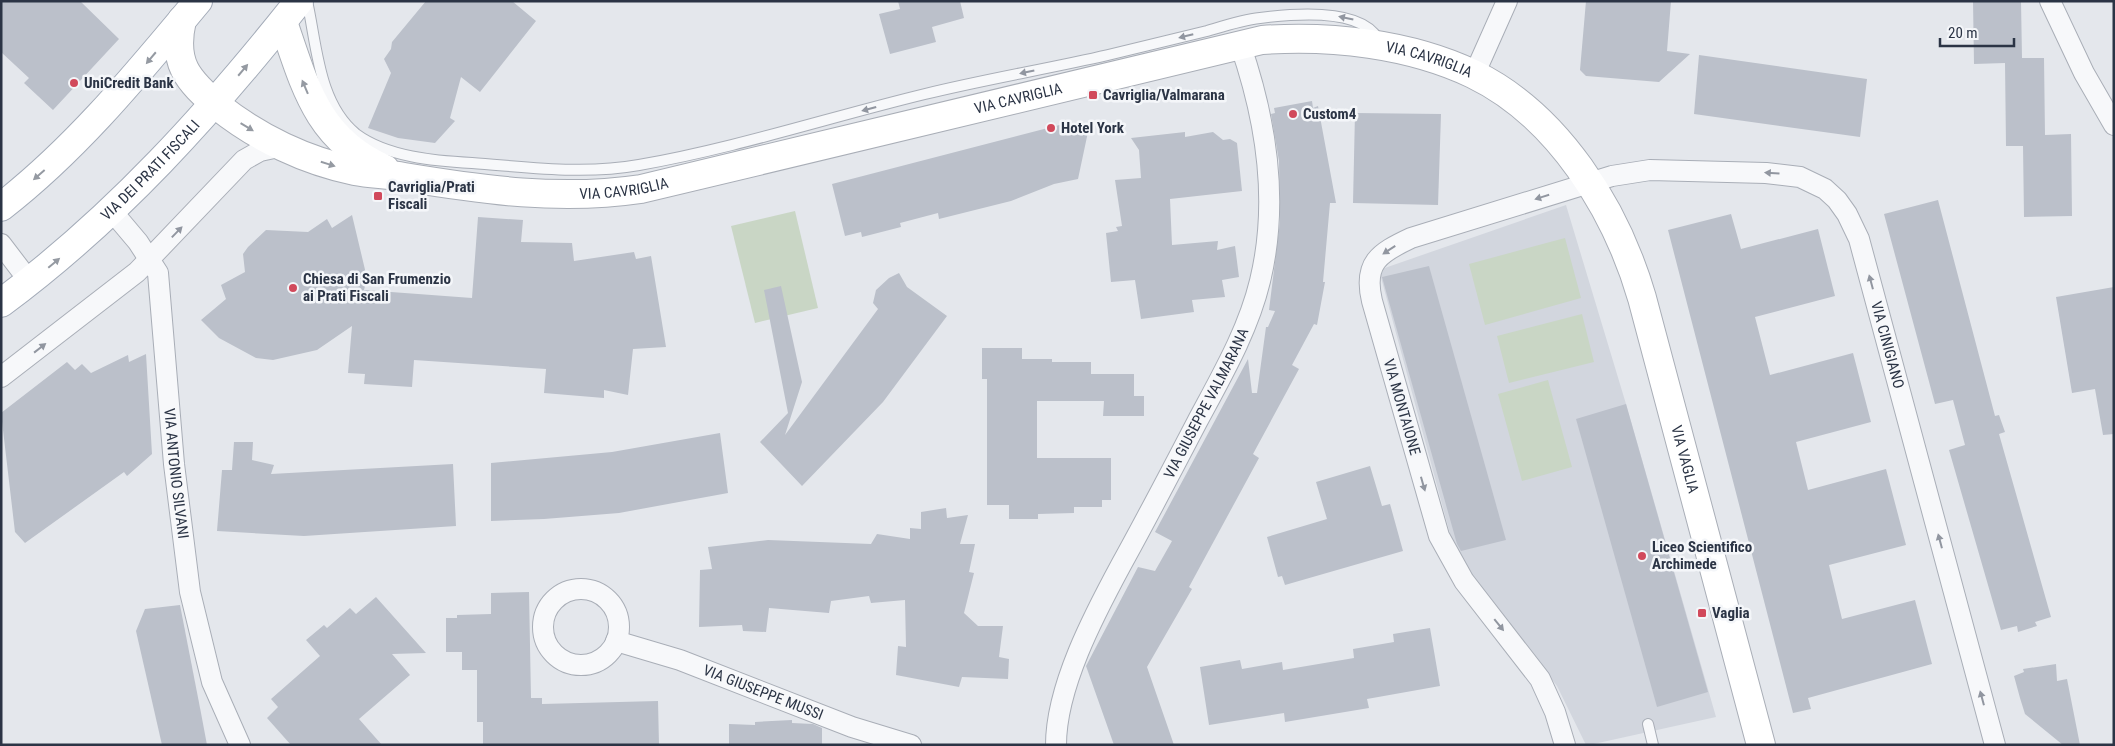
<svg xmlns="http://www.w3.org/2000/svg" width="2115" height="746" font-family="'Roboto Condensed',sans-serif">
  <style>
    .built { fill: #d2d6de }
    .green { fill: #c9d6c5 }
    .building { fill: #bbc0ca }
    .lines { fill: none; stroke-linecap: round; stroke-linejoin: round }
    .lane-casing { stroke: #a9aeb7; stroke-width: 12 }
    .street-casing { stroke: #a9aeb7; stroke-width: 22 }
    .secondary-casing { stroke: #a9aeb7; stroke-width: 30 }
    .primary-casing { stroke: #a3abb8; stroke-width: 30 }
    .lane { stroke: #f7f8fa; stroke-width: 10 }
    .street { stroke: #f7f8fa; stroke-width: 20 }
    .secondary { stroke: #fff; stroke-width: 28 }
    .primary { stroke: #fff; stroke-width: 28 }
    .oneway { fill: #9196a0 }
    .oneway2 { fill: #959aa2 }
    .poi-dot { fill: #d1495b; stroke: #f4f6f9; stroke-width: 2 }
    .labels { text-anchor: middle; dominant-baseline: central; stroke-width: 5; stroke-linejoin: round; paint-order: stroke }
    .street-label { font-size: 15px; fill: #2b3445; stroke: #f4f6f9 }
    .poi-label { font-size: 15px; font-weight: bold; fill: #2b3445; stroke: #f4f6f9; text-anchor: start }
  </style>
  <rect width="100%" height="100%" fill="#e4e7ec"/>
  <polygon class="built" points="1566,205 1626,404 1716,717 1589,745 1586,745 1557,686 1456,556 1379,270"/>
  <g class="green">
    <polygon points="795,211 818,308 755,323 731,226"/>
    <polygon points="1565,238 1581,298 1485,325 1469,264"/>
    <polygon points="1582,314 1594,362 1509,383 1497,336"/>
    <polygon points="1548,380 1572,467 1522,481 1498,394"/>
  </g>
  <g class="building">
    <polygon points="1,1 80,1 119,39 53,110 24,83 29,78 1,52"/>
    <polygon points="426,1 512,1 536,21 480,92 461,77 450,118 455,121 435,143 398,138 368,128 391,73 384,59 391,49 392,42"/>
    <polygon points="898,1 960,1 964,18 932,27 936,42 890,54 879,14 900,9"/>
    <polygon points="1586,1 1671,1 1667,51 1690,54 1659,82 1586,76 1580,70"/>
    <polygon points="1973,1 2021,1 2022,58 2044,58 2045,135 2071,134 2072,216 2024,217 2023,146 2006,146 2005,63 1974,64"/>
    <polygon points="1699,55 1867,79 1860,137 1694,114"/>
    <polygon points="1312,101 1313,108 1318,106 1336,203 1330,203 1323,282 1325,282 1317,325 1314,324 1292,365 1299,369 1253,454 1259,458 1189,587 1192,589 1147,667 1174,745 1114,745 1086,666 1138,567 1155,571 1172,541 1155,532 1248,359 1252,393 1257,393 1266,327 1268,327 1275,311 1269,310 1280,222 1279,161 1271,114 1275,113 1274,108"/>
    <polygon points="1355,113 1441,114 1438,205 1353,203"/>
    <polygon points="1071,122 1071,129 1088,132 1078,179 1054,184 1011,201 939,219 938,213 900,223 901,227 862,237 861,232 845,236 832,184"/>
    <polygon points="1185,132 1185,137 1213,132 1223,140 1230,139 1237,143 1242,191 1170,199 1172,245 1218,241 1217,250 1235,246 1239,277 1222,280 1225,297 1192,300 1194,312 1141,319 1135,280 1111,282 1106,233 1118,231 1116,227 1122,226 1115,180 1141,178 1139,150 1131,138"/>
    <polygon points="1938,200 1995,416 1999,415 2005,432 1999,434 2051,617 2035,622 2037,626 2018,632 2017,626 2001,630 1949,450 1965,445 1953,400 1935,404 1884,214"/>
    <polygon points="1731,214 1741,249 1818,229 1835,296 1755,317 1770,375 1853,353 1871,422 1796,442 1808,490 1886,469 1906,545 1829,565 1842,619 1915,600 1932,664 1808,698 1811,709 1793,713 1668,230"/>
    <polygon points="352,215 367,278 364,290 472,298 478,217 523,220 521,242 572,243 574,261 634,252 636,259 651,256 666,347 633,349 628,395 604,390 604,398 544,393 546,369 414,360 412,387 364,384 365,374 348,373 352,326 317,350 273,360 256,358 219,338 201,320 226,299 221,285 245,272 243,254 248,247 266,230 308,232 327,219 332,228"/>
    <polygon points="1429,266 1506,540 1461,551 1457,544 1382,277"/>
    <polygon points="899,273 907,287 947,316 883,402 802,486 760,442 788,413 764,290 781,286 802,382 785,435 878,309 873,303 876,290 889,278"/>
    <polygon points="2114,287 2114,434 2103,435 2095,389 2072,393 2056,297"/>
    <polygon points="982,348 1022,348 1022,359 1052,359 1052,362 1091,362 1091,374 1134,374 1134,396 1144,396 1144,416 1103,416 1104,401 1037,401 1037,458 1111,458 1111,500 1102,500 1102,507 1074,507 1074,513 1038,514 1038,519 1009,519 1009,505 987,505 987,379 982,379"/>
    <polygon points="146,354 152,454 127,476 124,472 25,543 15,532 1,413 67,362 75,370 82,364 91,373 128,355 129,362"/>
    <polygon points="1626,404 1708,692 1657,707 1576,419"/>
    <polygon points="720,433 728,493 619,513 544,519 491,521 491,463 612,452"/>
    <polygon points="234,442 253,442 252,460 274,465 271,474 453,464 456,526 304,536 217,531 222,470 232,470"/>
    <polygon points="1370,466 1382,506 1390,504 1403,551 1285,585 1282,576 1278,577 1267,537 1327,519 1316,482"/>
    <polygon points="946,508 947,518 968,515 960,544 975,544 969,572 974,573 964,613 978,626 1003,626 999,657 1009,659 1008,679 962,677 959,687 896,675 898,646 906,647 905,600 871,603 869,596 831,601 829,613 769,608 766,632 743,631 742,625 699,627 700,570 712,569 708,547 768,540 871,544 877,534 910,539 910,528 921,529 921,512"/>
    <polygon points="529,592 531,698 542,698 542,704 658,701 659,745 483,745 483,722 477,722 477,670 462,670 462,652 446,652 446,618 457,618 457,615 491,614 491,593"/>
    <polygon points="376,597 426,653 392,654 410,675 359,719 382,745 291,745 267,718 278,707 271,699 320,656 306,640 324,625 327,628 350,608 356,614"/>
    <polygon points="180,605 201,713 207,745 162,745 136,631 145,609"/>
    <polygon points="1430,628 1440,686 1367,699 1369,708 1285,722 1284,713 1209,725 1200,667 1240,660 1242,669 1282,662 1283,670 1354,658 1353,649 1394,642 1393,634"/>
    <polygon points="2056,664 2057,681 2067,679 2080,745 2063,745 2025,714 2020,698 2014,676 2024,672 2023,669"/>
    <polygon points="792,720 792,723 813,724 822,728 822,745 729,745 729,724 755,725 755,722"/>
  </g>
  <g class="lines">
    <defs>
      <g id="lane">
        <path d="M307,1C317,45 318,103 356,134C387,157 435,161 472,163C528,167 583,175 639,165C736,148 830,117 925,94C986,79 1047,69 1108,55C1141,47 1174,39 1207,31C1224,26 1242,20 1260,18C1291,14 1360,7 1378,39"/>
        <polyline points="1648,724 1653,745"/>
      </g>
      <g id="street">
        <polyline points="2050,1 2084,73 2114,125"/>
        <polyline points="1474,75 1507,1"/>
        <path id="s1" d="M111,210L138,242L158,273L174,464L190,592L212,682L240,745"/>
        <polyline points="1,244 30,282"/>
        <polyline points="1,377 137,272 244,160 260,151 283,146"/>
        <circle cx="581" cy="627" r="38"/>
        <path id="s2" d="M616,641L680,660L852,727L911,745"/>
        <path id="s3" d="M1056,745C1056,687 1094,615 1121,565C1147,518 1172,470 1197,422C1221,377 1248,331 1260,281C1279,203 1266,119 1240,44"/>
        <path id="s4" d="M1565,745L1555,712L1540,679L1464,581L1439,536L1372,301C1363,263 1379,253 1411,238L1612,176L1650,170L1766,173L1800,177L1825,189L1837,200L1847,214L1859,239L1995,745"/>
      </g>
      <g id="secondary">
        <path id="s5" d="M182,20C172,63 187,80 219,107C258,138 306,161 355,171C371,174 387,174 404,177C483,190 560,201 641,189L1262,40C1331,35 1410,44 1473,74C1558,115 1616,209 1642,298L1761,745"/>
        <path d="M283,22C305,86 317,139 385,169"/>
      </g>
      <g id="primary">
        <path d="M1,207C77,148 137,74 198,1"/>
        <path id="s6" d="M1,303C116,218 211,112 299,1"/>
      </g>
    </defs>
    <use href="#lane" class="lane-casing"/>
    <use href="#street" class="street-casing"/>
    <use href="#secondary" class="secondary-casing"/>
    <use href="#primary" class="primary-casing"/>
    <use href="#lane" class="lane"/>
    <use href="#street" class="street"/>
    <use href="#secondary" class="secondary"/>
    <use href="#primary" class="primary"/>
  </g>
  <defs><path id="oneway-solid" d="M-6-.8H1V-3.2L6.5 0L1 3.2V.8H-6Z" transform="scale(1.25)"/></defs>
  <g class="oneway">
    <use href="#oneway-solid" transform="translate(1346 18) rotate(-168)"/>
    <use href="#oneway-solid" transform="translate(1186 36) rotate(166)"/>
    <use href="#oneway-solid" transform="translate(1027 72) rotate(168)"/>
    <use href="#oneway-solid" transform="translate(869 109) rotate(165)"/>
    <use href="#oneway-solid" transform="translate(1772 173) rotate(-176)"/>
    <use href="#oneway-solid" transform="translate(1542 197) rotate(163)"/>
    <use href="#oneway-solid" transform="translate(177 232) rotate(-46)"/>
    <use href="#oneway-solid" transform="translate(1389 250) rotate(147)"/>
    <use href="#oneway-solid" transform="translate(1871 282) rotate(-105)"/>
    <use href="#oneway-solid" transform="translate(40 348) rotate(-38)"/>
    <use href="#oneway-solid" transform="translate(1423 484) rotate(74)"/>
    <use href="#oneway-solid" transform="translate(1940 541) rotate(-105)"/>
    <use href="#oneway-solid" transform="translate(1499 625) rotate(51)"/>
    <use href="#oneway-solid" transform="translate(1982 698) rotate(-105)"/>
  </g>
  <g class="oneway2">
    <use href="#oneway-solid" transform="translate(151 58) rotate(130)"/>
    <use href="#oneway-solid" transform="translate(243 70) rotate(-50)"/>
    <use href="#oneway-solid" transform="translate(305 87) rotate(-113)"/>
    <use href="#oneway-solid" transform="translate(247 127) rotate(31)"/>
    <use href="#oneway-solid" transform="translate(328 164) rotate(17)"/>
    <use href="#oneway-solid" transform="translate(39 175) rotate(139)"/>
    <use href="#oneway-solid" transform="translate(54 263) rotate(-40)"/>
  </g>
  <g class="poi-dot">
    <circle cx="74" cy="83" r="5"/>
    <rect x="1088" y="90" width="10" height="10" rx="2.5"/>
    <circle cx="1293" cy="114" r="5"/>
    <circle cx="1051" cy="128" r="5"/>
    <rect x="373" y="191" width="10" height="10" rx="2.5"/>
    <circle cx="293" cy="288" r="5"/>
    <circle cx="1642" cy="556" r="5"/>
    <rect x="1697" y="608" width="10" height="10" rx="2.5"/>
  </g>
  <g class="labels">
    <g class="street-label">
      <text stroke="none"><textPath href="#s5" startOffset="1349">VIA CAVRIGLIA</textPath></text>
      <text stroke="none"><textPath href="#s5" startOffset="929">VIA CAVRIGLIA</textPath></text>
      <text stroke="none"><textPath href="#s6" startOffset="200">VIA DEI PRATI FISCALI</textPath></text>
      <text stroke="none"><textPath href="#s5" startOffset="524">VIA CAVRIGLIA</textPath></text>
      <text stroke="none"><textPath href="#s4" startOffset="1172">VIA CINIGIANO</textPath></text>
      <text stroke="none"><textPath href="#s3" startOffset="376">VIA GIUSEPPE VALMARANA</textPath></text>
      <text transform="translate(1402 407) rotate(74)">VIA MONTAIONE</text>
      <text stroke="none"><textPath href="#s5" startOffset="1851">VIA VAGLIA</textPath></text>
      <text stroke="none"><textPath href="#s1" startOffset="280">VIA ANTONIO SILVANI</textPath></text>
      <text stroke="none"><textPath href="#s2" startOffset="156">VIA GIUSEPPE MUSSI</textPath></text>
    </g>
    <g class="poi-label">
      <text x="84" y="83">UniCredit Bank</text>
      <text x="1103" y="95">Cavriglia/Valmarana</text>
      <text x="1303" y="114">Custom4</text>
      <text x="1061" y="128">Hotel York</text>
      <text x="388" y="187">Cavriglia/Prati<tspan x="388" dy="17">Fiscali</tspan></text>
      <text x="303" y="279">Chiesa di San Frumenzio<tspan x="303" dy="17">ai Prati Fiscali</tspan></text>
      <text x="1652" y="547">Liceo Scientifico<tspan x="1652" dy="17">Archimede</tspan></text>
      <text x="1712" y="613">Vaglia</text>
    </g>
  </g>
  <rect width="2115" height="746" fill="none" stroke="#2b3445" stroke-width="5"/>
  <path d="M1940 38v8h74v-8" fill="none" stroke="#2b3445" stroke-width="2.5"/>
  <text x="1948" y="38" font-size="15" fill="#2b3445" stroke="#f4f6f9" stroke-width="4" paint-order="stroke">20 m</text>
</svg>
